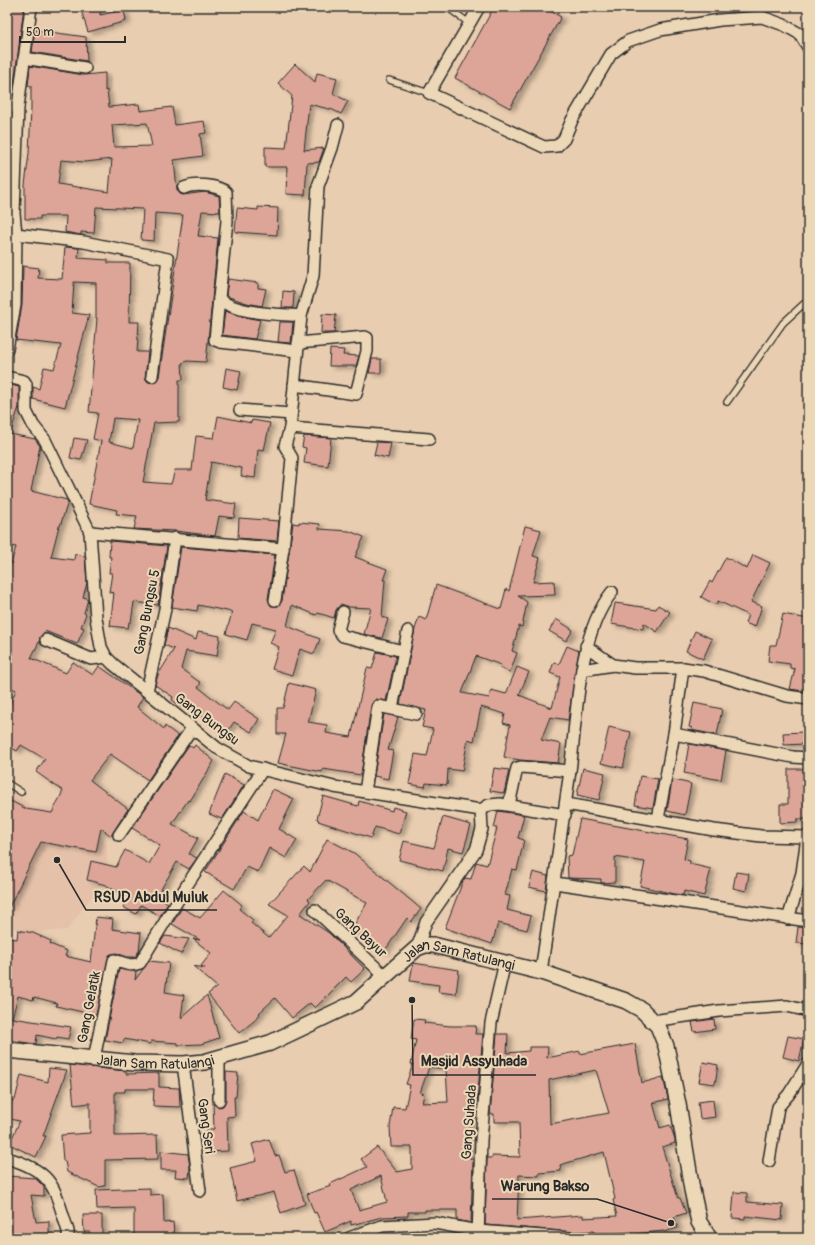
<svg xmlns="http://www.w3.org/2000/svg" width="815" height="1245" font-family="Pangolin,sans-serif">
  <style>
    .built { fill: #e5c1a9 }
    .building { fill: #dda598; stroke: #2b2b2b; fill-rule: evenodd; filter: url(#shadow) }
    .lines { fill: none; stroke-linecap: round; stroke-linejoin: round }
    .lane-casing { stroke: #2b2b2b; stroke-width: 8 }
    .street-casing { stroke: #2b2b2b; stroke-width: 14 }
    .secondary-casing { stroke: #2b2b2b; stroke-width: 18 }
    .lane { stroke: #ecd7b6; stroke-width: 5.5 }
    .street { stroke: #ecd7b6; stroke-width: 11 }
    .secondary { stroke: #ecd7b6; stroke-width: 15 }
    .labels { text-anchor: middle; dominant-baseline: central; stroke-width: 4; stroke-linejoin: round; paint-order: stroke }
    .street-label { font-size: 14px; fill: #2b2b2b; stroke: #ecd7b6 }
    .leader { fill: none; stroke: #2b2b2b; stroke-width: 1.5 }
    .callout-dot { fill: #2b2b2b; stroke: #ecd7b6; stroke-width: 1.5 }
    .callout-label { font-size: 15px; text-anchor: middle; font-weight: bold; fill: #2b2b2b; stroke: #ecd7b6; stroke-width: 4; stroke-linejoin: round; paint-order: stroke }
  </style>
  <defs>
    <filter id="shadow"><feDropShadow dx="4.5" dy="2.5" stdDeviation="2" flood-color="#0004"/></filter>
  </defs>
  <rect width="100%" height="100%" fill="#e9cdb0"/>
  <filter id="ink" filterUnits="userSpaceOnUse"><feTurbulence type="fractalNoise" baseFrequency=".025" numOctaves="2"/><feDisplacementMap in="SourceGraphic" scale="8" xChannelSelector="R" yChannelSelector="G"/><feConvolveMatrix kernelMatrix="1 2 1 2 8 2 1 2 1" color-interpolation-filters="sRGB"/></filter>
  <g filter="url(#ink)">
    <polygon class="built" points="7,784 32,807 54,808 93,824 107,845 107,876 67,930 25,933 7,925"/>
    <g class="building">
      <polygon points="7,7 24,7 14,84 7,83"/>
      <polygon points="80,7 100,7 100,15 124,10 126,21 88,32"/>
      <polygon points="494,7 543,7 561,17 510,108 455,78"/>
      <polygon points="35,30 86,37 87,61 32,52"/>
      <polygon points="295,64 315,82 317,73 337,78 333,94 348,101 341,114 333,110 309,104 304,150 324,148 319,162 307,163 305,195 286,194 287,167 265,167 265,147 286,148 292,96 278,83"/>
      <path d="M30,66L84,75L105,73V91L107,90L109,107L139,104L140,111L172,107L175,125L204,121L206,133L200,134L203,156L174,160L177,190L180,194L183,195L205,192L219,196L220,212L202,211L198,236L218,238L206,362L186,361V362L182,363L183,380H179V422L154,423L143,482L171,484L175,470H192L196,436L214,438L218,416L251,423L252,420L270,423L264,450L258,449L255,478L241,476L242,468L211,462L205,500L236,504L234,518L219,516L215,536L176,531L134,529L137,516L116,514L117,510L89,504L101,441L93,439L98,413L89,412L97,318H96V283L74,282L72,313L89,315L65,407L33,399V387L39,389L44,367L54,369L61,345L16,340L22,305L23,266L39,268L38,278L62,279L65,247L79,248L78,258L108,260V263H130L129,322H139L137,352H148L145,378L148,382L154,383L159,377L183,215L155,213L154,241L141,240L143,209L96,207L94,233L81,232V235L65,232L66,216H40V219H25V185L29,153L31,109V86H28ZM147,123L152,146L114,147L112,125ZM112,159L109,192L58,184L61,160L85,162ZM113,418L138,420L133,448L109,442Z"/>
      <polygon points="258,207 278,208 277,235 235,232 237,208 258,210"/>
      <polygon points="7,265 9,265 7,310"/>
      <polygon points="228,279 258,283 258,288 266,289 262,306 247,303 229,297 226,295"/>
      <polygon points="283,291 294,292 293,308 282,308"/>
      <polygon points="225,311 244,317 260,320 255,339 222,335"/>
      <polygon points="322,314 336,315 334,333 321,333"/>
      <polygon points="280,322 293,322 291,343 278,342"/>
      <polygon points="330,349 344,350 343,355 359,356 356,366 329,366"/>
      <polygon points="372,359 381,359 381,373 369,373"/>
      <polygon points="226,368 241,371 237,390 223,387"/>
      <polygon points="7,384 19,387 19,407 10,434 35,439 40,446 31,491 67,500 68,502 60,526 59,526 51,557 74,560 75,554 85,556 87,583 83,597 88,599 84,613 86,614 81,627 84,628 77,644 45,631 40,637 39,642 31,658 66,673 73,662 93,675 99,666 143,697 137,707 164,729 165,726 178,736 148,780 110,754 90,780 128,809 112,834 111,836 101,828 96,852 41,842 7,911 7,799 26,809 52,813 63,791 36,772 45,759 21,745 17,751 7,745 7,711 16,690 7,686 7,577 16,547 7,545"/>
      <polygon points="304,436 331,438 328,466 304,463 306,448 302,447"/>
      <polygon points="74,438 87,440 81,460 70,458"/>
      <polygon points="377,442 391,443 388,458 374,455"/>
      <polygon points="239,518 279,521 277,541 238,538"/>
      <polygon points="299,522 320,524 319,529 349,531 364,537 355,557 387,569 383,580 385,580 382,617 388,619 382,638 364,634 371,608 349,607 341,604 336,610 334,618 318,613 316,615 292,605 287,626 320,639 314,654 300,649 292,675 272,669 279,647 270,643 276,629 252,623 247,640 226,634 232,612 198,605 197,611 172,607 181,547 275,555 268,599 271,606 278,606 282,601 293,523 299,524"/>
      <polygon points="525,526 541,530 533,556 540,558 533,582 554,581 555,595 518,596 527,602 522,627 519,626 512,651 517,653 510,672 500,668 501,665 476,656 462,693 489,698 491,690 506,694 517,667 529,672 519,695 552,708 560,677 550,673 554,662 559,664 567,646 579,651 568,720 550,717 541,740 561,744 558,763 520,760 504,757 510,725 503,723 505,714 481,707 474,741 468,739 462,771 448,769 447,785 426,783 425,787 409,784 415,754 427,756 433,729 422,727 426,710 400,704 415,629 419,617 426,620 436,585 501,609 506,589 509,591"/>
      <polygon points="110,541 167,546 158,605 134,602 131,622 129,622 128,628 110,626 114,593 109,592 112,573 109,573 111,557 109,557"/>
      <polygon points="753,555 770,563 751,602 762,606 755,627 745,623 748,615 718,601 716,605 701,597 710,581 712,583 726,557 747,569"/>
      <polygon points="615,603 656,609 658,605 670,612 657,632 644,623 643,629 630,627 611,624"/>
      <polygon points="783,614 808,619 808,675 804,691 790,689 795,669 790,668 790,664 768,661 770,645 776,645"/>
      <polygon points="556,619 573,630 566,641 549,631"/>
      <polygon points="168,628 196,640 198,632 220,636 217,656 186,651 181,669 201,683 198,687 228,710 234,702 259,719 251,732 234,722 225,735 186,704 183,708 172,700 173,697 155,685 158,675 174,649 164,645"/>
      <polygon points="695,631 712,639 703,659 686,651"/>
      <polygon points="377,652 396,656 386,701 376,699 371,705 361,775 323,769 322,772 278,763 286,734 277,734 277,708 283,708 289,683 316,690 308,722 327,725 326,733 351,737 367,668 372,669"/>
      <polygon points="694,703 722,709 717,735 691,730 692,728 689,727"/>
      <polygon points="384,714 398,717 388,750 393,751 388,779 374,776"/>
      <polygon points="609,727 631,732 623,768 601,763"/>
      <polygon points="804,732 804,744 784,745 783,733"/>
      <polygon points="689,744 726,751 721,780 684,773"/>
      <polygon points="189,745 193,748 195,745 214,761 190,801 188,800 172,824 198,838 189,854 197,858 189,869 177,862 157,896 168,903 160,916 141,905 136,914 123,907 128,898 106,885 87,880 91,861 116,867 125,850 149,864 160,845 132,828"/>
      <polygon points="494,768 509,770 504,793 490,791"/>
      <polygon points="583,768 605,773 599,800 577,795"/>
      <polygon points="788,769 808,769 808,819 797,819 797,822 780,823 780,804 788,804"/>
      <polygon points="225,774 244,785 222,819 209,814"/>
      <polygon points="640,776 658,779 653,808 635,805"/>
      <polygon points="674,780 691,784 685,815 667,811 672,781"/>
      <polygon points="273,789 294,799 279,829 297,840 286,858 269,848 258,872 247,867 234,889 205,872 244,811 258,820"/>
      <polygon points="323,796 358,806 359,801 392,811 393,807 406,811 399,834 375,827 371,838 318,821 319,820 317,819"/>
      <polygon points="498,811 524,815 518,838 524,840 517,870 512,869 505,895 510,896 507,910 531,916 527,930 498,923 492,944 445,928 463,881 465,878 471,879 476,862 487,865 497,828 494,828"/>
      <polygon points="443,817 471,825 463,852 448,848 443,871 399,860 404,841 434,848"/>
      <polygon points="580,819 688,839 684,859 690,861 690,864 711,869 704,896 684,891 683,895 675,894 640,886 645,862 615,857 615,882 601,883 601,879 568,878 567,856 572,855"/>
      <polygon points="327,839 354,853 421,909 411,922 407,918 384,952 351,930 367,903 326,880 308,899 310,901 300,914 329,933 365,969 351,982 346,977 315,1008 310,1003 292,1018 275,998 259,1013 260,1014 254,1021 239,1033 208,994 217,987 193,966 205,968 201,966 211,953 193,939 200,940 172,924 182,908 200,918 224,890 242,905 239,909 253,920 251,923 269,938 288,915 269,904 304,866 310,872"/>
      <polygon points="533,872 548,876 546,891 529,887"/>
      <polygon points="736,872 749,874 746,891 733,888"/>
      <polygon points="96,917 113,919 112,929 141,933 139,951 135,957 128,957 116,953 109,955 96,1015 56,1006 57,1003 34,997 33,1000 18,996 12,1018 71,1027 68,1039 57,1037 56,1039 37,1035 36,1044 7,1040 7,938 17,939 18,930 33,933 51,941 50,944 67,951 65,956 91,962"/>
      <polygon points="798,927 808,928 808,944 796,943"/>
      <polygon points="165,936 189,939 181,954 160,943"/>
      <polygon points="149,961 169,963 165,992 184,995 181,1018 207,995 219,1038 201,1044 178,1045 178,1043 151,1041 151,1044 124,1039 123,1043 105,1040 119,969 136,971 135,980"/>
      <polygon points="413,963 459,970 456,994 438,992 439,985 410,981"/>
      <path d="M414,1019L425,1020L424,1023L450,1026H476L475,1034H483L476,1114H470V1159H473L471,1223L457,1220V1210H425V1212H408V1216L382,1217L351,1225V1221L325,1232L316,1212L314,1213L307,1194L331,1186L330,1184L367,1167L361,1159L377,1147L397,1172L412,1169V1147H391L390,1127L393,1107L405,1108L410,1085L406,1084L413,1064H411L416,1040L411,1039ZM429,1067L446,1069L448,1102L422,1103L424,1094L420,1093ZM381,1176L387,1202L359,1210L351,1190Z"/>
      <polygon points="714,1019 715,1029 694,1032 692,1022"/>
      <path d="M497,1034H508L507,1053L529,1051V1047H548L547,1058L580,1051V1054L635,1044L642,1083L663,1077L668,1099L653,1103L660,1128L670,1125L675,1139V1143L662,1147L678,1198H680L686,1213L674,1217L678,1228L664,1232V1231L632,1234V1232L613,1233H594V1231L574,1232L485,1225L487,1158H492V1156L520,1157L519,1122H494V1114H490ZM596,1070L609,1113L550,1124L549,1080ZM604,1152L615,1199L613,1200L617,1216L583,1218V1215L517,1220L519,1175L539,1176V1173L561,1171L560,1165Z"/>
      <polygon points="788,1036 804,1039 799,1061 783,1057"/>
      <polygon points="703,1062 718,1065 715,1084 699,1082"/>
      <polygon points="70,1065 126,1071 126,1074 159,1073 159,1087 179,1088 180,1107 153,1106 154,1089 125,1089 125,1092 115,1092 115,1136 157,1135 158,1159 105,1160 105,1186 99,1187 67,1172 65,1161 63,1161 61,1135 90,1133 90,1103 74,1105"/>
      <polygon points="49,1068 67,1070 43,1136 46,1136 36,1157 9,1144 20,1121 9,1119 12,1100 15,1100 21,1075 48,1082"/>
      <polygon points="226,1072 238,1073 236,1097 234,1097 235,1116 227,1117 228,1151 208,1152 207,1129 214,1129 213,1103 219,1107 223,1106 226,1100"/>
      <polygon points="713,1100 715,1117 700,1119 698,1102"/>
      <polygon points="269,1139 275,1156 279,1155 285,1172 294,1170 305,1204 281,1213 274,1192 237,1201 230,1168 257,1161 252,1144"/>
      <polygon points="161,1151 188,1154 190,1167 189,1178 175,1177 176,1170 161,1170"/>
      <polygon points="7,1176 35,1178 44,1187 44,1196 31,1195 36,1222 49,1221 49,1234 10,1234"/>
      <polygon points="150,1188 150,1195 163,1194 164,1223 173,1222 174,1234 151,1236 151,1238 134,1238 134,1208 97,1209 96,1190"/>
      <polygon points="734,1192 747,1193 747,1202 783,1205 782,1220 745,1216 745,1219 732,1218"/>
      <polygon points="83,1215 102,1215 102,1238 90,1238 90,1232 84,1232"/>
    </g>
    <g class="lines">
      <defs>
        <g id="lane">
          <polyline points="447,7 469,23"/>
          <polyline points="389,80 429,93"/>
          <polyline points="727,402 783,323 808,300"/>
          <polyline points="7,783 21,792"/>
        </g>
        <g id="street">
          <polyline points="31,7 18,107 14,213 16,234 84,242 168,259 152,376"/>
          <polyline points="479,7 429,93 544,147 557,146 564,139 572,120 611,54 628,41 660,30 720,20 762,17 784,25 800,34 808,47"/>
          <polyline points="24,58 85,68"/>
          <polyline points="7,105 18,107"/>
          <path d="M184,188C194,183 217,185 226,192L227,221L219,298C232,314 281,314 301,316"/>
          <polyline points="219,298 215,340 220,342 297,351"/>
          <polyline points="7,349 15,305 16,234"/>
          <polyline points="7,377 24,381 26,384 26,411 33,425 45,440 90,532 96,618 101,647 106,657 113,664 217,748 249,766 334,787 481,810 482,829 476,850 426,922 417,948"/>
          <polyline points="294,385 356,394 367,351 367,338 365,337 298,343"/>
          <polyline points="240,410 291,414"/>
          <polyline points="290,428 429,439"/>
          <polyline points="90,532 283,549"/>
          <polyline points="275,600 283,549 292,458 285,446 290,428 301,316 313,276 318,186 332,148 338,125"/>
          <polyline points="343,612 338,630 343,636 403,651"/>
          <polyline points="46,640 91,659 106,657"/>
          <polyline points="586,646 613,665"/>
          <polyline points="582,670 613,665 635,668 683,668 704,671 787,696 808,699"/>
          <polyline points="147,691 165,609 175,538"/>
          <polyline points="392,708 408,631"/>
          <polyline points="674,734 793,757 808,758"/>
          <polyline points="365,792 378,706 416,714"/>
          <polyline points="566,804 714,830 761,836 808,837"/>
          <path d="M509,805L517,768L521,767L570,771C577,717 577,636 612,592"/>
          <polyline points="481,810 489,805 500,804 565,815"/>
          <polyline points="658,819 674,734 683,668"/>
          <polyline points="119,835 192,728"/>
          <polyline points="555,883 808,921"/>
          <polyline points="315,910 386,977"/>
          <polyline points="788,919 802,873 807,837"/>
          <polyline points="541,972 570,771"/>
          <polyline points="653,1021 719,1011 787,1006 808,1011"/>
          <polyline points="219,1058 219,1100"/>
          <path d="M94,1059L114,960C123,963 131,967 140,963L187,885L263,769"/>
          <polyline points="183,1064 200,1191"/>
          <path d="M7,1158C55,1172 54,1188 68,1231V1238"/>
          <polyline points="769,1161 778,1107 789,1094 808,1064"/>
          <polyline points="349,1238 382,1226 435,1223 478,1231 570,1238"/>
          <polyline points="478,1238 481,1140 491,1023 505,962"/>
        </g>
        <g id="secondary">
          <path id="s1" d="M7,1050L134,1063L183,1064L204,1062L270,1043L356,1002L417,948L425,945H433L541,972L626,1001L642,1010L658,1026L666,1046L678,1104L692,1190L699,1222L709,1238"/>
        </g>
      </defs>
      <use href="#lane" class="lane-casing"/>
      <use href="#street" class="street-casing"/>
      <use href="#secondary" class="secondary-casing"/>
      <use href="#lane" class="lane"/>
      <use href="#street" class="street"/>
      <use href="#secondary" class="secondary"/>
    </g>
  </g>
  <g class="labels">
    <g class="street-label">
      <text transform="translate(147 612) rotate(-79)">Gang Bungsu 5</text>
      <text transform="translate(207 719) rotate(37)">Gang Bungsu</text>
      <text transform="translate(361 933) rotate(43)">Gang Bayur</text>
      <text stroke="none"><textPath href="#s1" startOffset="485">Jalan Sam Ratulangi</textPath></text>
      <text transform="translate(89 1007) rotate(-79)">Gang Gelatik</text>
      <text stroke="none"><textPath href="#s1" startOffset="149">Jalan Sam Ratulangi</textPath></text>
      <text transform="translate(469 1122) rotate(-86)">Gang Suhada</text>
      <text transform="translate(206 1126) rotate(82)">Gang Seri</text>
    </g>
  </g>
  <path class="leader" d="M57 860L86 910H217M412 1000L413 1075H536M671 1223L597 1199H492"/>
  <g class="callout-dot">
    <circle cx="57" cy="860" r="4"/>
    <circle cx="412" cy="1000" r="4"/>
    <circle cx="671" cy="1223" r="4"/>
  </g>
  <g class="callout-label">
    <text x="151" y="902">RSUD Abdul Muluk</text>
    <text x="474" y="1066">Masjid Assyuhada</text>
    <text x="545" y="1191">Warung Bakso</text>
  </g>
  <rect width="815" height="1245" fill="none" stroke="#ecd7b6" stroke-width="24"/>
  <rect x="12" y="12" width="791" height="1221" fill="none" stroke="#2b2b2b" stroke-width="1.5" filter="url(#ink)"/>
  <path d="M20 36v6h105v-6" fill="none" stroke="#2b2b2b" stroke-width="2"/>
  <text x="26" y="36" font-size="12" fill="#2b2b2b" stroke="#ecd7b6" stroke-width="3" paint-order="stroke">50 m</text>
</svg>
